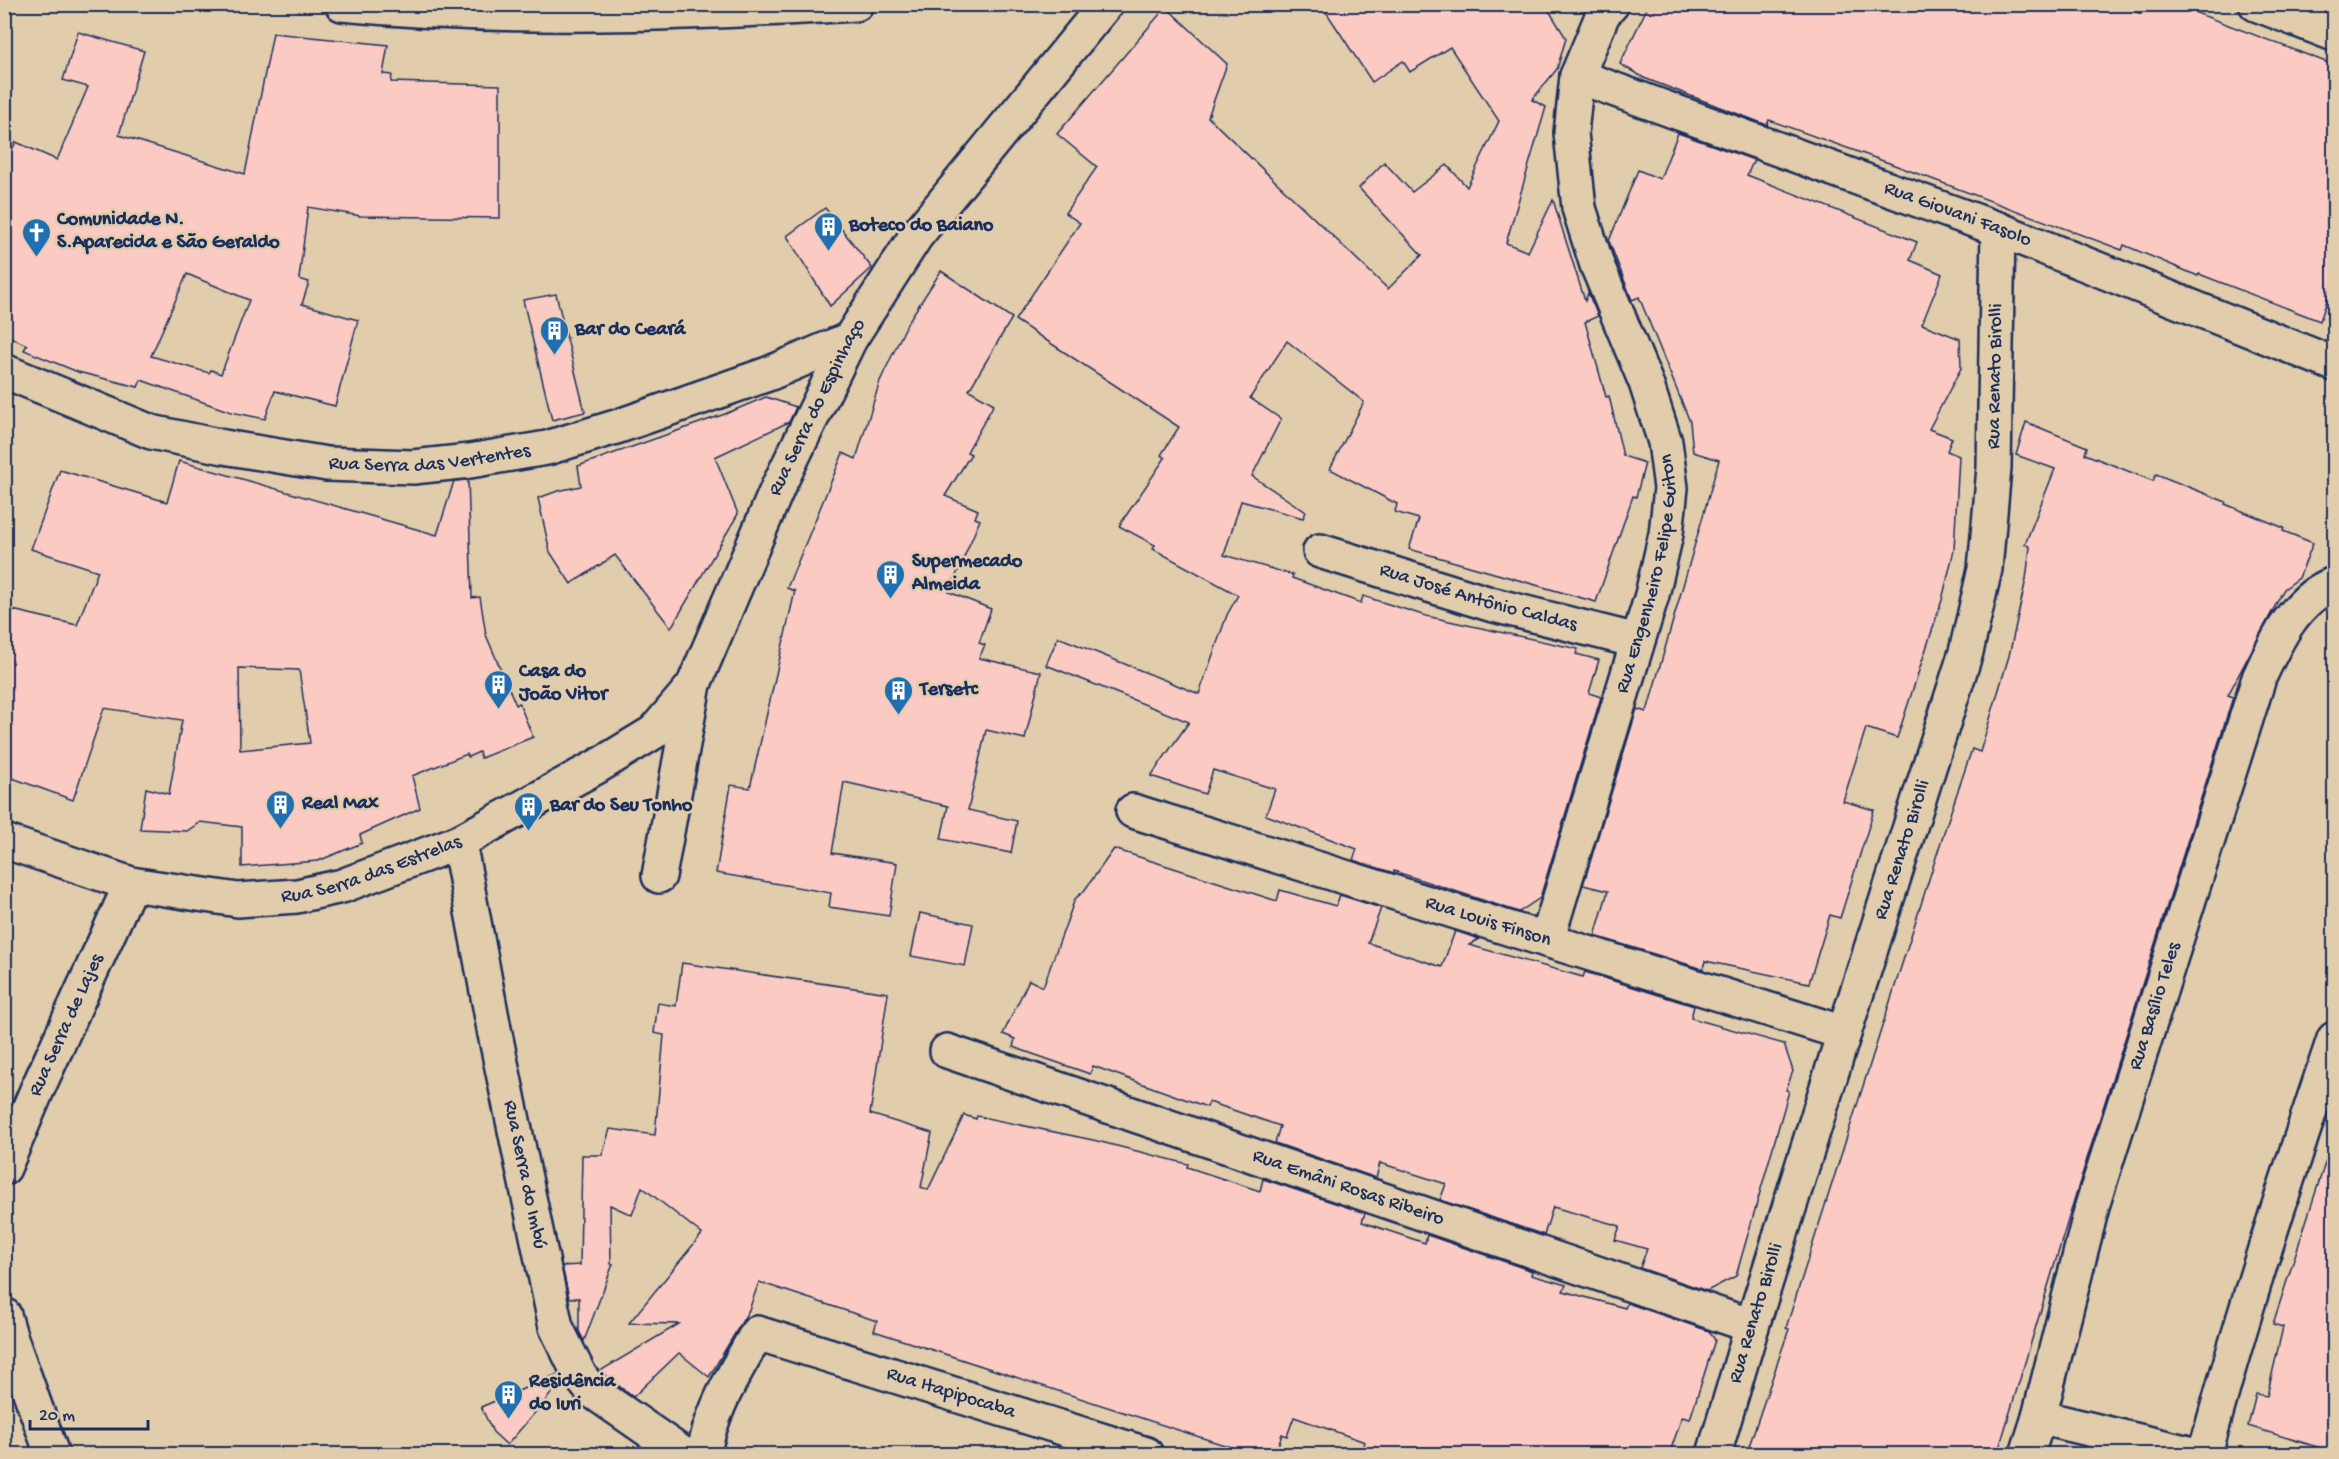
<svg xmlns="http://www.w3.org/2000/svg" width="2339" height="1459" font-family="'Gochi Hand',sans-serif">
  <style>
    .building { fill: #facac3; stroke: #1b2f5e; stroke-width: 1.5; fill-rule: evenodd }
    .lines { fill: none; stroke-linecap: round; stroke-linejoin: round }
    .street-casing { stroke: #1b2f5e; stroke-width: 38 }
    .street { stroke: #e1ccab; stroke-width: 33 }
    .labels { text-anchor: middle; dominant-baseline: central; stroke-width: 5; stroke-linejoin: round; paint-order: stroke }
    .street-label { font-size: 20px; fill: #1b2f5e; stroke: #e1ccab }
    .poi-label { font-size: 20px; font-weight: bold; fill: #1b2f5e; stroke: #e1ccab; text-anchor: start }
  </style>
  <rect width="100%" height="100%" fill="#e1ccab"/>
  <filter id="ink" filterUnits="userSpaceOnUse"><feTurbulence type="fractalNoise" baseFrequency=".0167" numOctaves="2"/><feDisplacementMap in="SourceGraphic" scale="12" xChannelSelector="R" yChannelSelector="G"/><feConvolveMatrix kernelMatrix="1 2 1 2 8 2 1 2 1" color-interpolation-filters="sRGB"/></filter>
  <g filter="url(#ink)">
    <g class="building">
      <polygon points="1321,4 1545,4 1566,38 1557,69 1532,100 1546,107 1506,243 1528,252 1553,200 1585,301 1588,293 1598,316 1585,322 1606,397 1609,396 1623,456 1645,463 1636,497 1633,496 1596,602 1409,549 1419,519 1395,512 1397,504 1330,469 1364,402 1287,341 1250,398 1281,419 1252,476 1306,512 1303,518 1241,501 1224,555 1293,575 1292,578 1361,603 1363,596 1426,616 1578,649 1576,654 1599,660 1589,693 1601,697 1547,875 1540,898 1519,912 1394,871 1394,873 1353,860 1357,849 1266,815 1275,789 1213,770 1205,794 1151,776 1189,722 1046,665 1058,637 1199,694 1227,615 1238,595 1153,549 1155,545 1119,526 1165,458 1161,455 1179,427 1015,320 1080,223 1065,213 1097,167 1057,134 1166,7 1227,64 1208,117 1388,289 1422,255 1359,188 1384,162 1412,192 1447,165 1467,187 1499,121 1450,47 1410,72 1403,61 1372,82"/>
      <polygon points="1649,4 2115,4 2141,14 2145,4 2173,4 2334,65 2334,280 2320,321 2199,274 2198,276 2124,245 2122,250 1889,163 1769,120 1767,125 1644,78 1620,64"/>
      <path d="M78,32L144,51L119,135L245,174L273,33L388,45L383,74L392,75L391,82L500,85V218L361,216L308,207L299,279L309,282L302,304L358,320L335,406L275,391L265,419L231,412L141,380L138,387L78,372L24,350L27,345L4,334V166L16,142L57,160L88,87L63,80ZM187,274L249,300L221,374L211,370L209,373L151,356Z"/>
      <polygon points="1678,133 1754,160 1747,175 1917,242 1910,260 1942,274 1922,324 1960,339 1961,368 1929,429 1952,438 1947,451 1959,456 1954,550 1942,600 1897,738 1866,728 1843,801 1874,810 1840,918 1830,915 1809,983 1705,961 1703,969 1595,936 1608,891 1583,885 1637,709 1646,712 1648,708 1719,460 1693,452 1690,422 1639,297 1632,300 1609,241 1638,170 1660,179"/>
      <polygon points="825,208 872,268 830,306 787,236"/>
      <polygon points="941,271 1012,318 969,390 994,404 967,452 971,454 945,496 978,510 975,518 980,520 949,592 991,609 979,643 985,645 979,658 1041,672 1025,739 986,730 968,810 1017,821 1011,853 941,839 948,806 844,782 832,853 897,863 889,916 829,907 831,893 716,873 731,785 750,788 795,591 787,588 843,453 856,459 880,381 908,322"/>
      <polygon points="556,294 585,412 552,420 523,300"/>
      <polygon points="766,397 796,407 789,422 715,457 738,514 671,628 615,555 571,584 550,552 538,498 558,491 581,486 578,466 725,414"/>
      <polygon points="2026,422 2087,447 2085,454 2153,481 2156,474 2226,502 2225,504 2284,528 2283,531 2313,543 2299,578 2284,589 2228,695 2233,697 2075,1197 1997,1455 1746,1455 1789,1329 1786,1328 1946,826 1972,749 1980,752 2009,656 2026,579 2030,547 2025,544 2055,469 2016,455"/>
      <path d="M179,461L437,535L454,481L468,480L472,598L480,597L486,635L516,705L519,703L533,737L481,758L479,752L468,757L467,754L412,776L420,808L360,835L362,843L318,861L242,867V827L200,822L187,831L140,829L146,788L169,794L182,720L104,708L73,800L4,775V608L77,625L98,571L31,549L60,470L167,502ZM239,668L299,670L310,743L240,750Z"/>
      <polygon points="1114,849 1277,901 1280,890 1336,906 1340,895 1381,908 1368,943 1442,967 1455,931 1479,939 1469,945 1583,977 1585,972 1694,1006 1691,1018 1784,1044 1793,1071 1786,1090 1789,1091 1736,1276 1707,1291 1640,1268 1647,1249 1615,1240 1620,1226 1553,1207 1544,1235 1440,1200 1446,1184 1380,1163 1376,1178 1275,1143 1280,1126 1209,1102 1207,1107 1093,1066 1090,1074 1013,1047 1015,1039 1003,1034 1029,980 1043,987 1075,899 1084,891"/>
      <polygon points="920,913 973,924 965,966 911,956"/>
      <polygon points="682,963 888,993 870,1114 932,1133 921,1187 928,1190 964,1115 976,1119 977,1116 1093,1140 1188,1164 1187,1167 1260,1191 1263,1179 1365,1213 1362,1222 1425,1243 1427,1235 1532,1271 1531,1275 1566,1285 1563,1291 1625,1308 1627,1303 1709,1331 1715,1340 1690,1419 1682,1417 1669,1455 1361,1455 1365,1442 1294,1417 1287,1436 1282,1434 1275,1455 1255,1455 874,1331 877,1321 759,1282 749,1310 709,1377 679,1353 633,1397 600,1371 679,1324 629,1323 702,1234 642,1187 632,1215 610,1205 611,1264 613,1264 584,1341 579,1331 579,1298 569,1298 562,1266 580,1265 582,1155 602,1155 610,1129 655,1135 664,1035 654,1033 658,1003 676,1006"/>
      <polygon points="2328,1154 2334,1155 2334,1452 2248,1426 2256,1394 2267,1396 2283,1327 2273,1324"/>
      <polygon points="558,1374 562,1381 507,1445 493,1432 481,1407"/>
    </g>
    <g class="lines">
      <defs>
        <g id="street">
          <path d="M342,4C513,21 685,14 856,4"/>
          <polyline points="2256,4 2334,34"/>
          <path id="s1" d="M1577,76L1998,229L2334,364"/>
          <path id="s2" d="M4,371L151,432L224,447L327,464L413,467L470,461L547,448L619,426L768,374L850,339"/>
          <path id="s3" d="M1320,551L1490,604L1637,641"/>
          <path id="s4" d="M1133,811L1844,1033"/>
          <path id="s5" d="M4,841L131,884L238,900L297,896L342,886L459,842L598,766L654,732L693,686"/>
          <path id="s6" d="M459,842L495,1034L556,1327L580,1376L592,1391L683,1454"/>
          <path id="s7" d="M659,876L694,684L778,487L850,339L916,236L1106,4"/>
          <path id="s8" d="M1547,940L1652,595L1666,534L1671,488L1665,442L1646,383L1597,265L1579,208L1571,133L1577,76L1603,14L1612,4"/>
          <path id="s9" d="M947,1051L1752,1326"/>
          <path id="s10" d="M4,1168L37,1090L131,884"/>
          <polyline points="4,1315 11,1339 52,1454"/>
          <polyline points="2039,1417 2193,1454"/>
          <path id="s11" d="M704,1454C710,1411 736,1371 757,1333L1146,1454"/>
          <path id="s12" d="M1714,1454L1752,1326L1844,1033L1966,652L1985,569L1994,468L1998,229"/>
          <path id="s13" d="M2027,1454L2039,1417L2093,1203L2259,678C2275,643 2295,598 2334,584"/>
          <path d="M2205,1454C2242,1314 2288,1176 2334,1039"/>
        </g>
      </defs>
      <use href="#street" class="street-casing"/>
      <use href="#street" class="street"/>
    </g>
  </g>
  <defs>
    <symbol id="building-pin" viewBox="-11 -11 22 30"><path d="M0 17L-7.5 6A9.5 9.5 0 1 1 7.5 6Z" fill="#1f6fb2" stroke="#e1ccab"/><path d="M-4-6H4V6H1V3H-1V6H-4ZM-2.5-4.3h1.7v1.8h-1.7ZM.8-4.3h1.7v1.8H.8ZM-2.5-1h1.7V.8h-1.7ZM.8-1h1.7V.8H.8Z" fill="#fff"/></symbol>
    <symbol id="church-pin" viewBox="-11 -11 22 30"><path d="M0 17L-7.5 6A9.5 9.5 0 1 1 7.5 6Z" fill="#1f6fb2" stroke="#e1ccab"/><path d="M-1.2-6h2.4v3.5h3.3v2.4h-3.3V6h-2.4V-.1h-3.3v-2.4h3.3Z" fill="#fff"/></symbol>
  </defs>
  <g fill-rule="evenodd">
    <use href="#building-pin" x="812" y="210" width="33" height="45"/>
    <use href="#church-pin" x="20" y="216" width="33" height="45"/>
    <use href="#building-pin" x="538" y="314" width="33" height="45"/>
    <use href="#building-pin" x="874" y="558" width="33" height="45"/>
    <use href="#building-pin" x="482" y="668" width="33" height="45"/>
    <use href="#building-pin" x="882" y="674" width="33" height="45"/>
    <use href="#building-pin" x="264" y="788" width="33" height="45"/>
    <use href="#building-pin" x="512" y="790" width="33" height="45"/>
    <use href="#building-pin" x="492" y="1378" width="33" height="45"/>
  </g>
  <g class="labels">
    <g class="street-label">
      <text stroke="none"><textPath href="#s1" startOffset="405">Rua Giovani Fasolo</textPath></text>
      <text stroke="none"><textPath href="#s12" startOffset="1119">Rua Renato Birolli</textPath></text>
      <text stroke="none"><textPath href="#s7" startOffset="498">Rua Serra do Espinhaço</textPath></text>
      <text stroke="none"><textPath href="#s2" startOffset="441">Rua Serra das Vertentes</textPath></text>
      <text stroke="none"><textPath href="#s8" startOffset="381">Rua Engenheiro Felipe Guiton</textPath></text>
      <text stroke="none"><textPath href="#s3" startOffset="165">Rua José Antônio Caldas</textPath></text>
      <text stroke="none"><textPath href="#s12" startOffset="633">Rua Renato Birolli</textPath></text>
      <text stroke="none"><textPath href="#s5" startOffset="380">Rua Serra das Estrelas</textPath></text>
      <text stroke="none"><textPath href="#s4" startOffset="372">Rua Louis Finson</textPath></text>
      <text stroke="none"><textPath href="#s13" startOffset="466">Rua Basílio Teles</textPath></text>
      <text stroke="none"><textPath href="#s10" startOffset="156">Rua Serra de Lajes</textPath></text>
      <text stroke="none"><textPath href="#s6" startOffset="339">Rua Serra do Imbú</textPath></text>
      <text stroke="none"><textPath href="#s9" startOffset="424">Rua Emâni Rosas Ribeiro</textPath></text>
      <text stroke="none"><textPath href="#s12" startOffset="147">Rua Renato Birolli</textPath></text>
      <text stroke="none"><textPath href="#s11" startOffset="336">Rua Itapipocaba</textPath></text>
    </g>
    <g class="poi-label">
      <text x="57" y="220">Comunidade N.<tspan x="57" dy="23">S.Aparecida e São Geraldo</tspan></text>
      <text x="849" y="226">Boteco do Baiano</text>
      <text x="575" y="330">Bar do Ceará</text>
      <text x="912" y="562">Supermecado<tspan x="912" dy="23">Almeida</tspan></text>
      <text x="519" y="672">Casa do<tspan x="519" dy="23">João Vitor</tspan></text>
      <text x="920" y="690">Tersetc</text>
      <text x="302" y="804">Real Max</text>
      <text x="550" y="806">Bar do Seu Tonho</text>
      <text x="529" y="1382">Residência<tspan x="529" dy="23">do Iuri</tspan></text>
    </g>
  </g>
  <rect width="2339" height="1459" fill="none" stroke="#e1ccab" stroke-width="24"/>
  <rect x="12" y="12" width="2315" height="1435" fill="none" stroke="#1b2f5e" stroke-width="2" filter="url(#ink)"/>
  <path d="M30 1420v9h118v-9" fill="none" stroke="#1b2f5e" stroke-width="3"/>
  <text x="39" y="1420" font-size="18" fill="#1b2f5e" stroke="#e1ccab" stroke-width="4.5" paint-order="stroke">20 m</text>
</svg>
